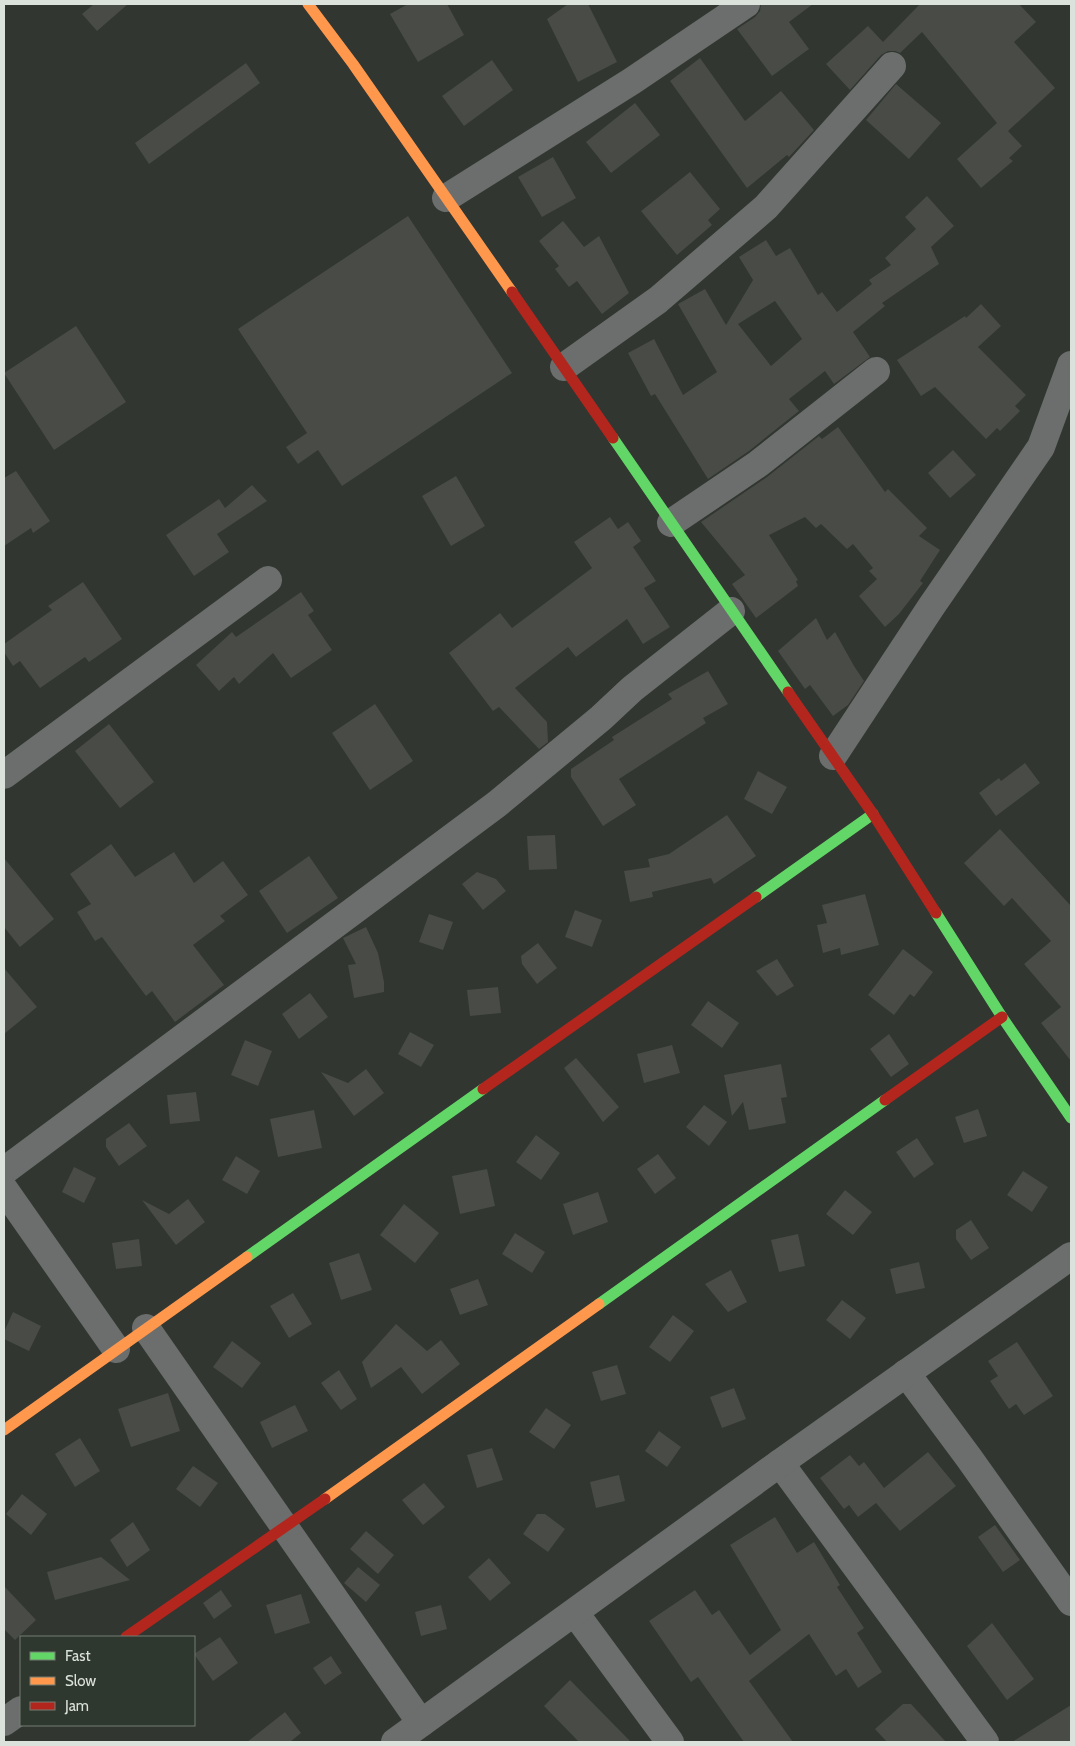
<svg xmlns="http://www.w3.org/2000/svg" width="1075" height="1746" font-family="Cabin,sans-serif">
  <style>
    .building { fill: #484b46; fill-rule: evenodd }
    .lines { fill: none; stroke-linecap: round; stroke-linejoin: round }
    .street { stroke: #6b6e6c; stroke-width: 28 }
    .fast { stroke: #63d668; stroke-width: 11 }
    .slow { stroke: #ff974d; stroke-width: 11 }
    .jam { stroke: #b3261e; stroke-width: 11 }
  </style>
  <rect width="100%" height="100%" fill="#313630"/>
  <g class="building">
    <polygon points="94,4 128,4 97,31 82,14"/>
    <polygon points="408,4 447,4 464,35 418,62 390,14"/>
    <polygon points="568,4 588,4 617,62 578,82 547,19"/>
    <polygon points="761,4 813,4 789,22 809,49 772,76 737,29 755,17 760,11"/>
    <polygon points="920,4 1019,4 1036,22 1014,42 1055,88 1008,131 1022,146 1009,158 1013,161 981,188 957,159 997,123 922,32 900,53 895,51 888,51 881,55 850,90 826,64 868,26 883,42"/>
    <polygon points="700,58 745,121 781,91 814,130 789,157 787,155 747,188 670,81"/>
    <polygon points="492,60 513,90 464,126 442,96"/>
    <polygon points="246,63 260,83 149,164 135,143"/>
    <polygon points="896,84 941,123 909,159 866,120"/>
    <polygon points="635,103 660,135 611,173 586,142"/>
    <polygon points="553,157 576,198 542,217 518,177"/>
    <polygon points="690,172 720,209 708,220 712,225 677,255 641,211"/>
    <path d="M927,196L954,226L931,247L939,264L882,303L885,306L853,332L870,357L834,384L825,371L789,399L799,411L749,451L708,479L655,394L651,396L628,353L654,339L683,395L717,372L678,304L705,289L726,325L753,280L739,257L766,240L776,256L790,248L818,295L822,292L837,312L872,284L869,280L891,265L885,258L916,229L905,217ZM775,301L802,339L771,366L738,324Z"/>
    <polygon points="408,216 512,373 342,486 318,450 298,464 286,447 307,433 238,329"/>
    <polygon points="563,221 584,247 599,236 629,293 602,314 577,281 569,287 555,269 559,266 539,241"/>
    <polygon points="981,304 1001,326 978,347 1026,395 1015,406 1020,411 1000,431 997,428 986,439 935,387 921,396 897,360 965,316 966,318"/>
    <polygon points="76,326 126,402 54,450 4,373"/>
    <polygon points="838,427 885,492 888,489 927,528 919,536 940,550 920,581 923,583 899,614 885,627 859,596 877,579 869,571 873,568 853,544 847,549 821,524 816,528 805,517 769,535 798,580 796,581 798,586 756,618 732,584 745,575 701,522 767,477 819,436 822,439"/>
    <polygon points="953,450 976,475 950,498 928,473"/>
    <polygon points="16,471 50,521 33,533 31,528 4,546 4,478"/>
    <polygon points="456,476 485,526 451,546 422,496"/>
    <polygon points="252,485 267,501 217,534 229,552 194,576 166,535 219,499 225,508"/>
    <polygon points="610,517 618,529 628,522 641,541 633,547 656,581 644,588 670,627 643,644 627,619 576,657 568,647 515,688 547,722 548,742 539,749 499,707 493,711 449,653 500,613 512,628 592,568 574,542"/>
    <polygon points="83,582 122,639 89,662 85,657 40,688 20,661 13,666 4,652 4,644 52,610 48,606"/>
    <polygon points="301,592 314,611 308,615 332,650 291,678 273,653 239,684 234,677 219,691 196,665 232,632 236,637"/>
    <polygon points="816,618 827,640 835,632 854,666 864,681 848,705 833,716 810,685 805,689 778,651"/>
    <polygon points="708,671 728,704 703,718 706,723 619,779 636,805 603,826 571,777 571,769 614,740 612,737 672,699 668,694"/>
    <polygon points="375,704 413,761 370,790 332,733"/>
    <polygon points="109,724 154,782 120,808 75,751"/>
    <polygon points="1025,763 1040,783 996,816 979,793 999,778 1001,781"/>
    <polygon points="758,771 787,787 772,814 744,799"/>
    <polygon points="727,815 756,856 714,884 711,878 652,892 653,897 630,902 624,871 650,867 648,859 669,854"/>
    <polygon points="1000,829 1071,906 1071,1061 1041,1023 1061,1007 1024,964 1051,941 1012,898 1004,906 964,863"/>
    <polygon points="555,835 557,869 529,870 527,836"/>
    <polygon points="111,844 135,877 174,852 194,883 223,861 248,895 220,916 225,921 193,945 224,985 175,1022 152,991 146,996 102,937 95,941 77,912 91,904 70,874"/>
    <polygon points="309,856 338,898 287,933 259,891"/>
    <polygon points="4,858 54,919 20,947 4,927"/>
    <polygon points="477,872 496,879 506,891 483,910 462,884"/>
    <polygon points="865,894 879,945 841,955 840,948 823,953 817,925 827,923 822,905"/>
    <polygon points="575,910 602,920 592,947 565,937"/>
    <polygon points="429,914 453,922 443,950 419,942"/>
    <polygon points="366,927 378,953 384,982 384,992 354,998 348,965 356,964 343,938"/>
    <polygon points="538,943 557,968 537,984 522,964 521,956"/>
    <polygon points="903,949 933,972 914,997 910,994 894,1015 868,995"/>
    <polygon points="777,959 794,986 777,996 756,971"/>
    <polygon points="4,968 37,1007 4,1034"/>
    <polygon points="498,987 501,1013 470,1016 467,990"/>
    <polygon points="310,993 328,1017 299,1039 282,1014"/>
    <polygon points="708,1001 739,1023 722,1048 691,1025"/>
    <polygon points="410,1032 434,1045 421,1067 398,1054"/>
    <polygon points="889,1034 909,1064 891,1077 870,1049"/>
    <polygon points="245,1040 272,1051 258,1086 231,1075"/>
    <polygon points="672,1045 680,1073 644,1083 637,1054"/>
    <polygon points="576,1058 619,1107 603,1122 564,1068"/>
    <polygon points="781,1064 787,1097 781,1098 786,1123 749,1130 743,1102 732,1116 724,1075"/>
    <polygon points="366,1069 384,1093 354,1116 321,1072 348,1083"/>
    <polygon points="196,1092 200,1121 170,1124 167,1095"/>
    <polygon points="704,1105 727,1122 709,1146 686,1127"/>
    <polygon points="978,1109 987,1136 964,1143 955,1117"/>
    <polygon points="314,1110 322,1148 278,1157 270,1119"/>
    <polygon points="129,1123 147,1146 119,1166 106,1147 106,1139"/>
    <polygon points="536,1135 560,1153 541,1180 516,1162"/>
    <polygon points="917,1138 934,1164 914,1178 896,1152"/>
    <polygon points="658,1154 676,1178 655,1194 637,1169"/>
    <polygon points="236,1156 260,1171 247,1194 222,1180"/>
    <polygon points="74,1167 96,1178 84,1203 62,1192"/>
    <polygon points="487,1169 495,1206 460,1214 452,1176"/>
    <polygon points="1023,1171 1048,1187 1032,1212 1007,1195"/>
    <polygon points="845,1190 872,1212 853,1235 826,1214"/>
    <polygon points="598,1192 608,1222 573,1235 563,1204"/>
    <polygon points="188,1199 205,1222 176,1245 142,1200 169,1214"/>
    <polygon points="404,1204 439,1233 415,1263 380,1235"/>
    <polygon points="971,1220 989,1248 971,1260 956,1239 956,1230"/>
    <polygon points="515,1233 545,1252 532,1273 502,1254"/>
    <polygon points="798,1234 805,1266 779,1272 771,1240"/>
    <polygon points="139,1239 142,1266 116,1269 112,1243"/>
    <polygon points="359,1253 372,1290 341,1300 329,1263"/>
    <polygon points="919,1262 925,1288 896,1294 890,1269"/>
    <polygon points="731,1270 747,1302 728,1312 705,1284"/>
    <polygon points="478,1279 488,1305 460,1315 450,1289"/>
    <polygon points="293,1293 312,1324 289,1338 270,1306"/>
    <polygon points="842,1300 866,1318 850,1339 826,1320"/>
    <polygon points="13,1312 41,1326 29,1351 4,1339 4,1332"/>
    <polygon points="673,1315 694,1331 670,1362 649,1347"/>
    <polygon points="396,1324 427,1351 441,1340 460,1364 422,1394 401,1367 371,1388 362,1362"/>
    <polygon points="232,1341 261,1363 242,1388 213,1367"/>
    <polygon points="1017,1342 1053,1396 1024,1415 1016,1404 1009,1409 990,1381 998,1376 988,1361"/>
    <polygon points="617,1365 626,1394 601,1401 592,1372"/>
    <polygon points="339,1370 357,1399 341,1410 321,1383"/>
    <polygon points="734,1388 746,1419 722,1428 710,1397"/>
    <polygon points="168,1393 180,1431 131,1447 118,1409"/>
    <polygon points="295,1405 308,1431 272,1448 260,1422"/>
    <polygon points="546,1408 571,1425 554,1449 529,1432"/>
    <polygon points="659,1431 681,1447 667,1467 645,1451"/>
    <polygon points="80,1438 100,1471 75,1487 55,1454"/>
    <polygon points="492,1448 503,1480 477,1488 467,1455"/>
    <polygon points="928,1452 956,1486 900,1531 876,1503 858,1517 849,1505 844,1509 820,1478 850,1455 859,1466 864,1462 884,1488"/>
    <polygon points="193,1466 218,1483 200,1507 176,1489"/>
    <polygon points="619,1475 625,1501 596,1508 590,1482"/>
    <polygon points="424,1483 445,1507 423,1525 402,1500"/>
    <polygon points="22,1494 47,1514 31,1535 6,1514"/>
    <polygon points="537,1514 545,1514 565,1529 548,1552 523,1534"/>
    <polygon points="775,1517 797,1553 814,1542 840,1585 837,1587 864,1628 857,1633 882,1672 858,1688 846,1669 836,1676 809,1634 749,1681 793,1742 744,1742 698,1677 691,1682 649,1621 695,1590 712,1615 719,1610 750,1655 781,1630 730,1545"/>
    <polygon points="133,1522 150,1550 127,1567 110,1540"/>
    <polygon points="995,1525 1020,1560 1003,1572 978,1537"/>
    <polygon points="366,1531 394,1555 378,1574 350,1549"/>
    <polygon points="101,1557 130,1580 55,1600 47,1572"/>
    <polygon points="489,1558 511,1583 490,1601 468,1577"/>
    <polygon points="358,1567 380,1585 366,1602 344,1583"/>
    <polygon points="4,1586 36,1620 15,1640 4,1629"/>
    <polygon points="221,1590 232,1606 214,1619 203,1603"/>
    <polygon points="301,1594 310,1623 275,1634 266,1605"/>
    <polygon points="441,1605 447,1629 421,1636 415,1612"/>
    <polygon points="992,1623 1034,1679 1007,1700 967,1646"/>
    <polygon points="220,1637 238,1663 213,1681 194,1654"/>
    <polygon points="331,1656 342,1673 325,1685 313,1668"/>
    <polygon points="570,1680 631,1742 579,1742 544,1706"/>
    <polygon points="903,1704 911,1704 946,1742 887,1742 875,1729"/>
    <polygon points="1071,1705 1071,1742 1012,1742"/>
    <polygon points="285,1712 301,1733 290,1742 247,1742"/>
  </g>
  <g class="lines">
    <g class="street">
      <polyline points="446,198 632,81 746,4"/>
      <polyline points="564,367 658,300 766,207 892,66"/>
      <polyline points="671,523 758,464 876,371"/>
      <polyline points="833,756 931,607 1041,447 1071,365"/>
      <polyline points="4,775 268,580"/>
      <polyline points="4,1171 497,804 601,718 632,689 731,611"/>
      <polyline points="4,1189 116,1349"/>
      <polyline points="146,1328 421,1723"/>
      <polyline points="906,1373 969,1458 1071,1602"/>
      <polyline points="780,1463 985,1742"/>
      <polyline points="575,1613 670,1742"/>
      <polyline points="4,1722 21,1710"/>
      <polyline points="395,1742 780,1463 1071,1256"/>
    </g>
    <g class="fast">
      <polyline points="613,438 788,692"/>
      <polyline points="756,897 873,814"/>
      <polyline points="936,913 1002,1017 1071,1118"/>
      <polyline points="247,1257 483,1089"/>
      <polyline points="599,1304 885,1100"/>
    </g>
    <g class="slow">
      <polyline points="308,4 353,64 512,292"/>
      <polyline points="4,1430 247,1257"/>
      <polyline points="325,1499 599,1304"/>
    </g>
    <g class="jam">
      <polyline points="512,292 613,438"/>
      <polyline points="788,692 873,814 936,913"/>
      <polyline points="483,1089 756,897"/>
      <polyline points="885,1100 1002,1017"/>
      <polyline points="126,1637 325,1499"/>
    </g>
  </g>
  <rect width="1075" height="1746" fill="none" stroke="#dbe1db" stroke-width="10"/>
  <rect x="20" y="1636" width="175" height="90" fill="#2f382e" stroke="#747c73"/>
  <rect x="30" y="1652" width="25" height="8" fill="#63d668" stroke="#747c73"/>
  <text x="65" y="1661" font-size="15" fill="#dbe1db">Fast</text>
  <rect x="30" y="1677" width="25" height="8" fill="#ff974d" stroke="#747c73"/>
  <text x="65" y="1686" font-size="15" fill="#dbe1db">Slow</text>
  <rect x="30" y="1702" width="25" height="8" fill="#b3261e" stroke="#747c73"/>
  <text x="65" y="1711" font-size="15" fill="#dbe1db">Jam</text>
</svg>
